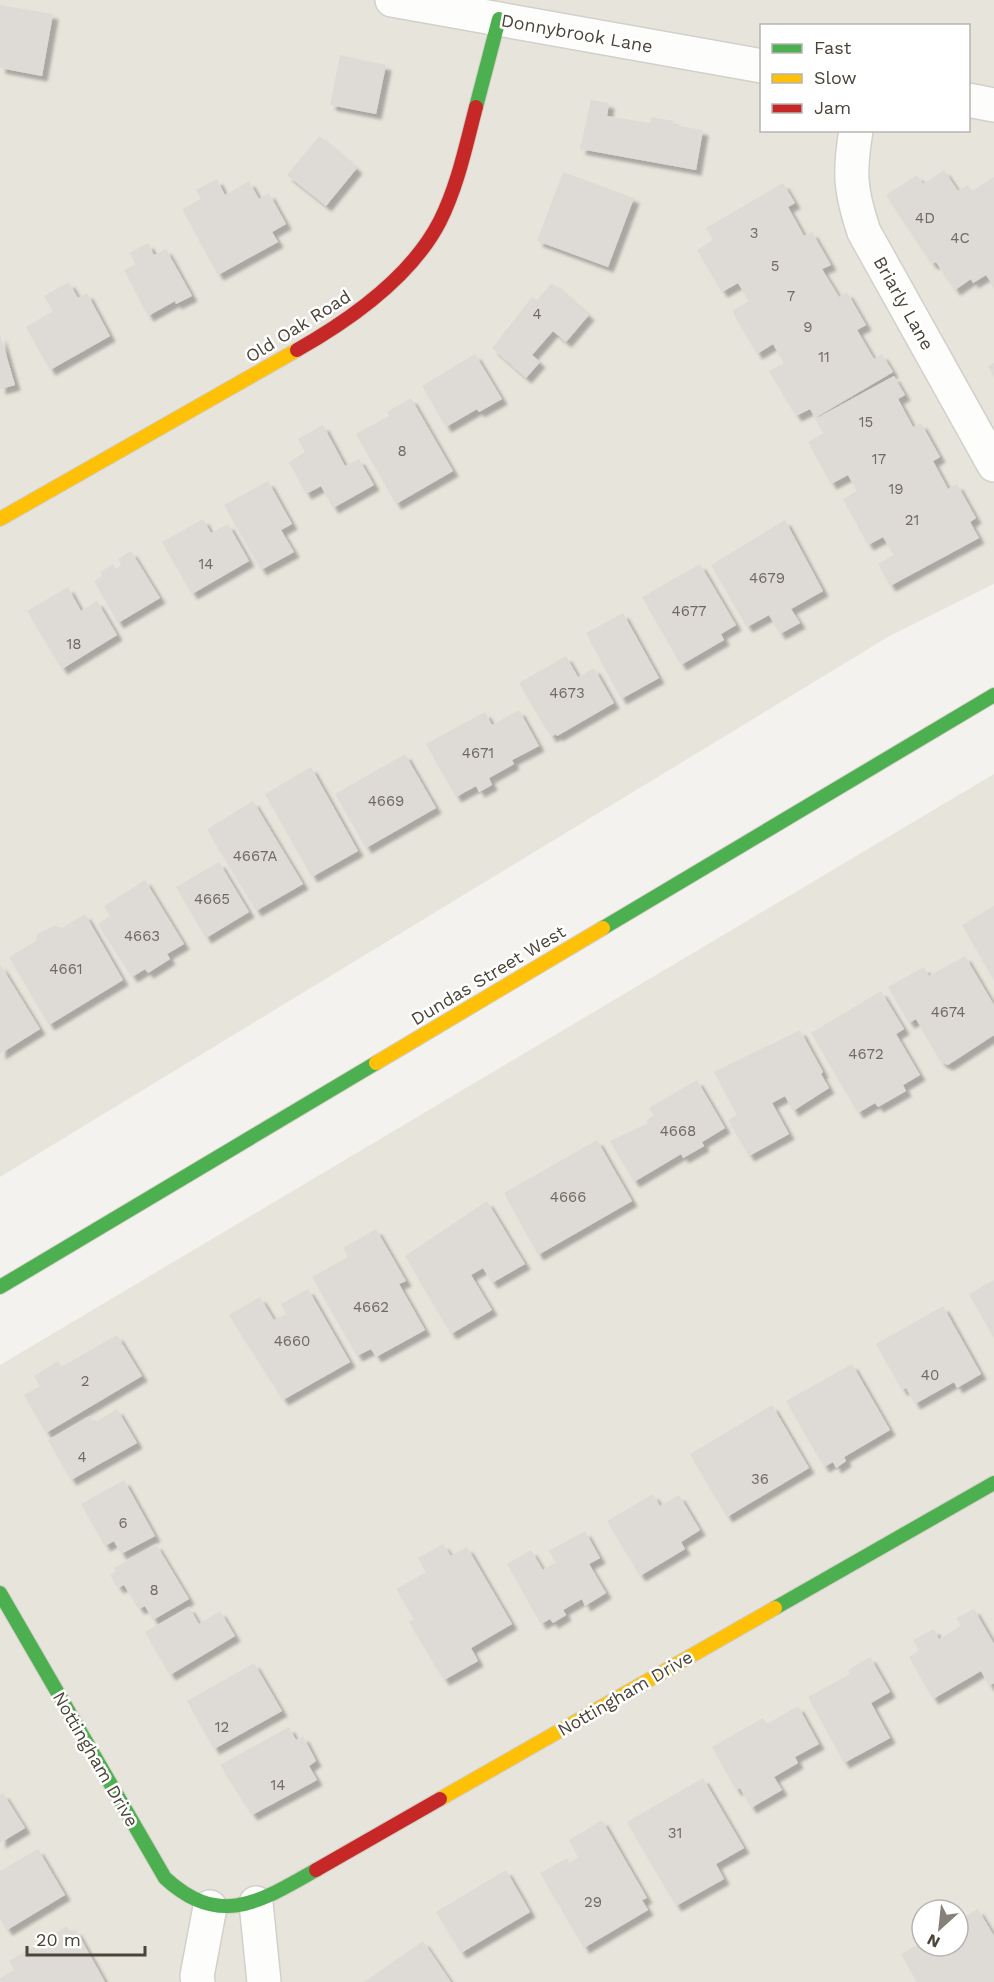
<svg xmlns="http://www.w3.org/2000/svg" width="994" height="1982" font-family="'Work Sans',sans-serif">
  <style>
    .residential { fill: #e7e4dc; fill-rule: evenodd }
    .building { fill: #dedbd6; filter: url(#shadow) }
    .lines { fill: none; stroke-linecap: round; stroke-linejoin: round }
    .street-casing { stroke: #d2d0cb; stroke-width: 36 }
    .fast-casing { stroke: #d3cfc5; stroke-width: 16 }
    .slow-casing { stroke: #d3cfc5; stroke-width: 16 }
    .jam-casing { stroke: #d3cfc5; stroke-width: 16 }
    .street { stroke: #fdfdfc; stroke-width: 33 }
    .fast { stroke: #4caf50; stroke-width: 14 }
    .slow { stroke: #ffc107; stroke-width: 14 }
    .jam { stroke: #c62828; stroke-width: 14 }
    .labels { text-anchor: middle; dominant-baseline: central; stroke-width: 5; stroke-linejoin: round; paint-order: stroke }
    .number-label { font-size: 15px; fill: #706a61 }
    .street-label { font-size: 18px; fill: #4b4439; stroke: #fff }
  </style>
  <defs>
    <filter id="shadow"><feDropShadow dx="5.5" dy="5.5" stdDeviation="1.5" flood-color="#0004"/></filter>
  </defs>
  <rect width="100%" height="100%" fill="#f4f2ee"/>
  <g class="residential">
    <path d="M0,0H994V584L888,637L0,1177ZM762,26H968V130H762Z"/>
    <path d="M994,774V1982H0V1365ZM922,1910H958V1946H922Z"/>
  </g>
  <g class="building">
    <polygon points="0,5 53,14 42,76 0,68"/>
    <polygon points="340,55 386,65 376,114 330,105"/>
    <polygon points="591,100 609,103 607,116 650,123 651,117 674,121 673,125 703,130 696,170 580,149"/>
    <polygon points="319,136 357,168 326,206 287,175"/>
    <polygon points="944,170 958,191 968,185 972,191 994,177 994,287 986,275 973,283 971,279 955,290 936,262 932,264 886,195 917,175 923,184"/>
    <polygon points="563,172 634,198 608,267 537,241"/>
    <polygon points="217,179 225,195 249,181 259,199 269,193 286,224 272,232 278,242 218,275 182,209 201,199 196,190"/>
    <polygon points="783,183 795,203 788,207 804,236 812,232 831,265 822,269 839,297 847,292 866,325 857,330 874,359 882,354 893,372 815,418 810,409 796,416 769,371 784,363 773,344 757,354 732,311 749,301 738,283 722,292 697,250 713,240 706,228"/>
    <polygon points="148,243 154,255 166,249 192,296 176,304 175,301 148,316 124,270 136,264 129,253"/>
    <polygon points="69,282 78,298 87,293 110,336 50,370 26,327 53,311 44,296"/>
    <polygon points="552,283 589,315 566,342 553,331 532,355 540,362 526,378 492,348 532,297 537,300"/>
    <polygon points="0,334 15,385 0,389"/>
    <polygon points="475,354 502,399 479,412 477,409 446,427 422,386"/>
    <polygon points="994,363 994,376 988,366"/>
    <polygon points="894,376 905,395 898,399 913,427 921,423 940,457 933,461 948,489 957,484 976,518 970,522 979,538 890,586 878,564 894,555 883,537 868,545 843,499 857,491 848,475 831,484 808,442 824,433 815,419"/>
    <polygon points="411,398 453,471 396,504 356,434 389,416 387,412"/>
    <polygon points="323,425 345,466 359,459 374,485 333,508 321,486 306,494 289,462 305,452 298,439"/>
    <polygon points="268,481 292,524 281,530 294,552 261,570 224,505"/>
    <polygon points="203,519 211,533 228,524 249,561 192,594 162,542"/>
    <polygon points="785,520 823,591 791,609 800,623 780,634 769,615 747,627 711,565"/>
    <polygon points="131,551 160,598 118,623 94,581 102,576 100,572 113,564 116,569 121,565 118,559"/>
    <polygon points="700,564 736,625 721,634 724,640 681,665 642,597"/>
    <polygon points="68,587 81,611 97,601 117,635 62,669 27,611"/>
    <polygon points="623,613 659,678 621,699 586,633"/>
    <polygon points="566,656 578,677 594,668 614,703 557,736 556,734 551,737 519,683"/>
    <polygon points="519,710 539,746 512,760 514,764 489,778 492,785 479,792 476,786 456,797 426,744 485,712 492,725"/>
    <polygon points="405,754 436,808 366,848 335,794"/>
    <polygon points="311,767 358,851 312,877 265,794"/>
    <polygon points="253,801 303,884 256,911 207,829"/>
    <polygon points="219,862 249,912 206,938 176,887"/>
    <polygon points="145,880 184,944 167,954 170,959 148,973 145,969 132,977 98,924 110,916 104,906"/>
    <polygon points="994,906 994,980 962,925"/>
    <polygon points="85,914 123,980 49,1025 9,957 36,941 37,934 54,926 62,928"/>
    <polygon points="965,956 994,1005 994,1035 948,1065 941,1062 916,1019 909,1023 888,987 924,967 929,976"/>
    <polygon points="0,964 40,1029 0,1054"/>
    <polygon points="881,991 904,1029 896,1034 920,1075 903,1085 906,1091 878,1107 875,1103 858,1113 811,1033"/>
    <polygon points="800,1030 823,1072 821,1074 829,1088 793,1111 785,1096 772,1103 789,1134 749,1156 728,1120 737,1115 714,1072"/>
    <polygon points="697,1080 725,1128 702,1142 704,1146 683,1158 681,1154 634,1182 610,1141 648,1123 646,1120 654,1116 649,1108"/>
    <polygon points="597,1140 632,1201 538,1255 504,1193"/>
    <polygon points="487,1201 525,1264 492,1283 483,1268 471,1275 492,1310 451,1334 405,1256"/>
    <polygon points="376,1229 406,1281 399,1284 425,1330 376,1357 371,1349 357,1356 312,1277 348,1257 343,1248"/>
    <polygon points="994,1280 994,1338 969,1294"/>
    <polygon points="308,1289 350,1362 283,1400 229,1315 260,1297 274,1320 286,1314 281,1304"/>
    <polygon points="943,1306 981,1374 957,1388 954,1382 915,1404 906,1388 902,1390 876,1344"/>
    <polygon points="117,1335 142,1376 46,1433 24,1395 40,1386 34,1376 58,1361 61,1367"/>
    <polygon points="852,1364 890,1430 844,1457 846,1461 836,1468 833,1462 824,1467 786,1401"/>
    <polygon points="772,1405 809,1468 727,1517 690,1454"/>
    <polygon points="117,1409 137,1443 71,1480 48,1440 90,1416 94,1423"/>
    <polygon points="124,1480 155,1536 121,1554 114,1541 105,1546 81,1504"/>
    <polygon points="653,1494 660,1506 679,1495 700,1530 681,1542 685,1549 640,1576 607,1521"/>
    <polygon points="585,1531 600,1558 589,1564 606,1593 585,1606 582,1599 563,1610 566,1615 553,1623 550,1619 541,1624 507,1564 531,1550 543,1570 556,1562 549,1551"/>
    <polygon points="156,1544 189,1599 153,1620 145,1606 139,1609 124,1585 118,1588 110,1575 116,1571 114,1568"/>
    <polygon points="443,1544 451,1556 467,1547 512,1624 471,1648 478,1661 444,1680 409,1622 414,1619 396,1589 426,1572 418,1558"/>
    <polygon points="189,1607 199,1624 220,1611 235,1636 170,1675 145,1632"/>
    <polygon points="974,1609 994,1644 994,1683 989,1686 981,1671 933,1699 909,1657 919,1650 913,1640 934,1629 939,1639 961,1626 956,1618"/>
    <polygon points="870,1657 890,1692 871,1703 890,1738 844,1763 808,1697 850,1674 848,1670"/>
    <polygon points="254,1663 282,1711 214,1749 187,1701"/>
    <polygon points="798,1706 819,1744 795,1757 798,1763 774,1777 782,1790 751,1808 740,1788 736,1790 712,1747 763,1718 767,1724"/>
    <polygon points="289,1727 296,1740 303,1736 316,1761 309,1766 317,1780 252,1815 220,1765"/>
    <polygon points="703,1778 744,1848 716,1864 724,1879 676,1906 627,1822"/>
    <polygon points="3,1793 25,1828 0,1843 0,1795"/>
    <polygon points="602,1820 647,1898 642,1900 648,1910 584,1948 540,1873 567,1858 570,1863 578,1857 569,1840"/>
    <polygon points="38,1849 65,1895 7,1930 0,1919 0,1871"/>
    <polygon points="506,1870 530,1912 461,1953 436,1912"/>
    <polygon points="978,1909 994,1936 994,1982 917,1982 901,1954 922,1942 922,1946 958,1946 958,1920"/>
    <polygon points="67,1926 71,1933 76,1930 105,1982 0,1982 0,1978 14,1970 9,1961"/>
    <polygon points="423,1941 451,1982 364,1982"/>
  </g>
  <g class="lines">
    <defs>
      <g id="street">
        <polyline points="392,0 762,66"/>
        <polyline points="968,100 994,105"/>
        <path d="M856,130C849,173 850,190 864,232L994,465"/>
        <polyline points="256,1903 264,1982"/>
        <polyline points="198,1982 197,1976 210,1907"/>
      </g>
      <g id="fast">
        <polyline points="476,107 499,19"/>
        <polyline points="603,928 994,695"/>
        <polyline points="0,1287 376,1063"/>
        <path d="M0,1593L165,1878C220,1929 261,1901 316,1870"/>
        <polyline points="775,1608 994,1483"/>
      </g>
      <g id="slow">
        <polyline points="0,519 297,350"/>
        <polyline points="376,1063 603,928"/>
        <polyline points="440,1799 775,1608"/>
      </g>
      <g id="jam">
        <path d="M297,350C350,320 412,276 440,221C458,185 466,145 476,107"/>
        <polyline points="316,1870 440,1799"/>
      </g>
    </defs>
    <use href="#street" class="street-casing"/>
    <use href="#fast" class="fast-casing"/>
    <use href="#slow" class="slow-casing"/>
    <use href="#jam" class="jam-casing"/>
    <use href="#street" class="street"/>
    <use href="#fast" class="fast"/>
    <use href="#slow" class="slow"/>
    <use href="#jam" class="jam"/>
  </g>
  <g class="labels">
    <g class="number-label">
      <text x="925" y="218">4D</text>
      <text x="754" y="233">3</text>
      <text x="960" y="238">4C</text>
      <text x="775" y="266">5</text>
      <text x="791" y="296">7</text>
      <text x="537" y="314">4</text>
      <text x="808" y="327">9</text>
      <text x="824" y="357">11</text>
      <text x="866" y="422">15</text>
      <text x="402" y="451">8</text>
      <text x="879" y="459">17</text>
      <text x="896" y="489">19</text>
      <text x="912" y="520">21</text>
      <text x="206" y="564">14</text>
      <text x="767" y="578">4679</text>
      <text x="689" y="611">4677</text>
      <text x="74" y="644">18</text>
      <text x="567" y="693">4673</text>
      <text x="478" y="753">4671</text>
      <text x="386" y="801">4669</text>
      <text x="255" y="856">4667A</text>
      <text x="212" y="899">4665</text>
      <text x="142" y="936">4663</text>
      <text x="66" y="969">4661</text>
      <text x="948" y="1012">4674</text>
      <text x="866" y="1054">4672</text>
      <text x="678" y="1131">4668</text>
      <text x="568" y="1197">4666</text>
      <text x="371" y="1307">4662</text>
      <text x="292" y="1341">4660</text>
      <text x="930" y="1375">40</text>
      <text x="85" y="1381">2</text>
      <text x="82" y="1457">4</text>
      <text x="760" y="1479">36</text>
      <text x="123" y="1523">6</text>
      <text x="154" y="1590">8</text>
      <text x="222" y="1727">12</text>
      <text x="278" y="1785">14</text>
      <text x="675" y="1833">31</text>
      <text x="593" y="1902">29</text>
    </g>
    <g class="street-label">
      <text transform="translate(577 33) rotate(10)">Donnybrook Lane</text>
      <text transform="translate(904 303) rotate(61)">Briarly Lane</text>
      <text transform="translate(298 326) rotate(-32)">Old Oak Road</text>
      <text transform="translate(488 975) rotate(-31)">Dundas Street West</text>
      <text transform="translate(625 1693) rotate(-30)">Nottingham Drive</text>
      <text transform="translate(96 1759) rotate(60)">Nottingham Drive</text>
    </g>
  </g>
  <rect x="760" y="24" width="210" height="108" fill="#ffffff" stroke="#b7b4b0" stroke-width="1.5"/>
  <rect x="772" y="44" width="30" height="9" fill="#4caf50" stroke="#b7b4b0" stroke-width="1.5"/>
  <text x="814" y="54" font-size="18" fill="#4b4439">Fast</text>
  <rect x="772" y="74" width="30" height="9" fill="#ffc107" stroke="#b7b4b0" stroke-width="1.5"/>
  <text x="814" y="84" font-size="18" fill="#4b4439">Slow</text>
  <rect x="772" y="104" width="30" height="9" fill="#c62828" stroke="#b7b4b0" stroke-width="1.5"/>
  <text x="814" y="114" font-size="18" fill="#4b4439">Jam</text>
  <g transform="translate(940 1928) rotate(207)"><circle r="28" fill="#ffffff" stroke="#b7b4b0" stroke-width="1.5"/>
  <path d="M0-4.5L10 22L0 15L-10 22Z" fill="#868178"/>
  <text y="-9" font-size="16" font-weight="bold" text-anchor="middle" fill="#4b4439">N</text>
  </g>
  <path d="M27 1946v9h118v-9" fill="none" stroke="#4b4439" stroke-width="3"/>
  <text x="36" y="1946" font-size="18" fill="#4b4439" stroke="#ffffff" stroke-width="4.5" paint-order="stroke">20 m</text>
</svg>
